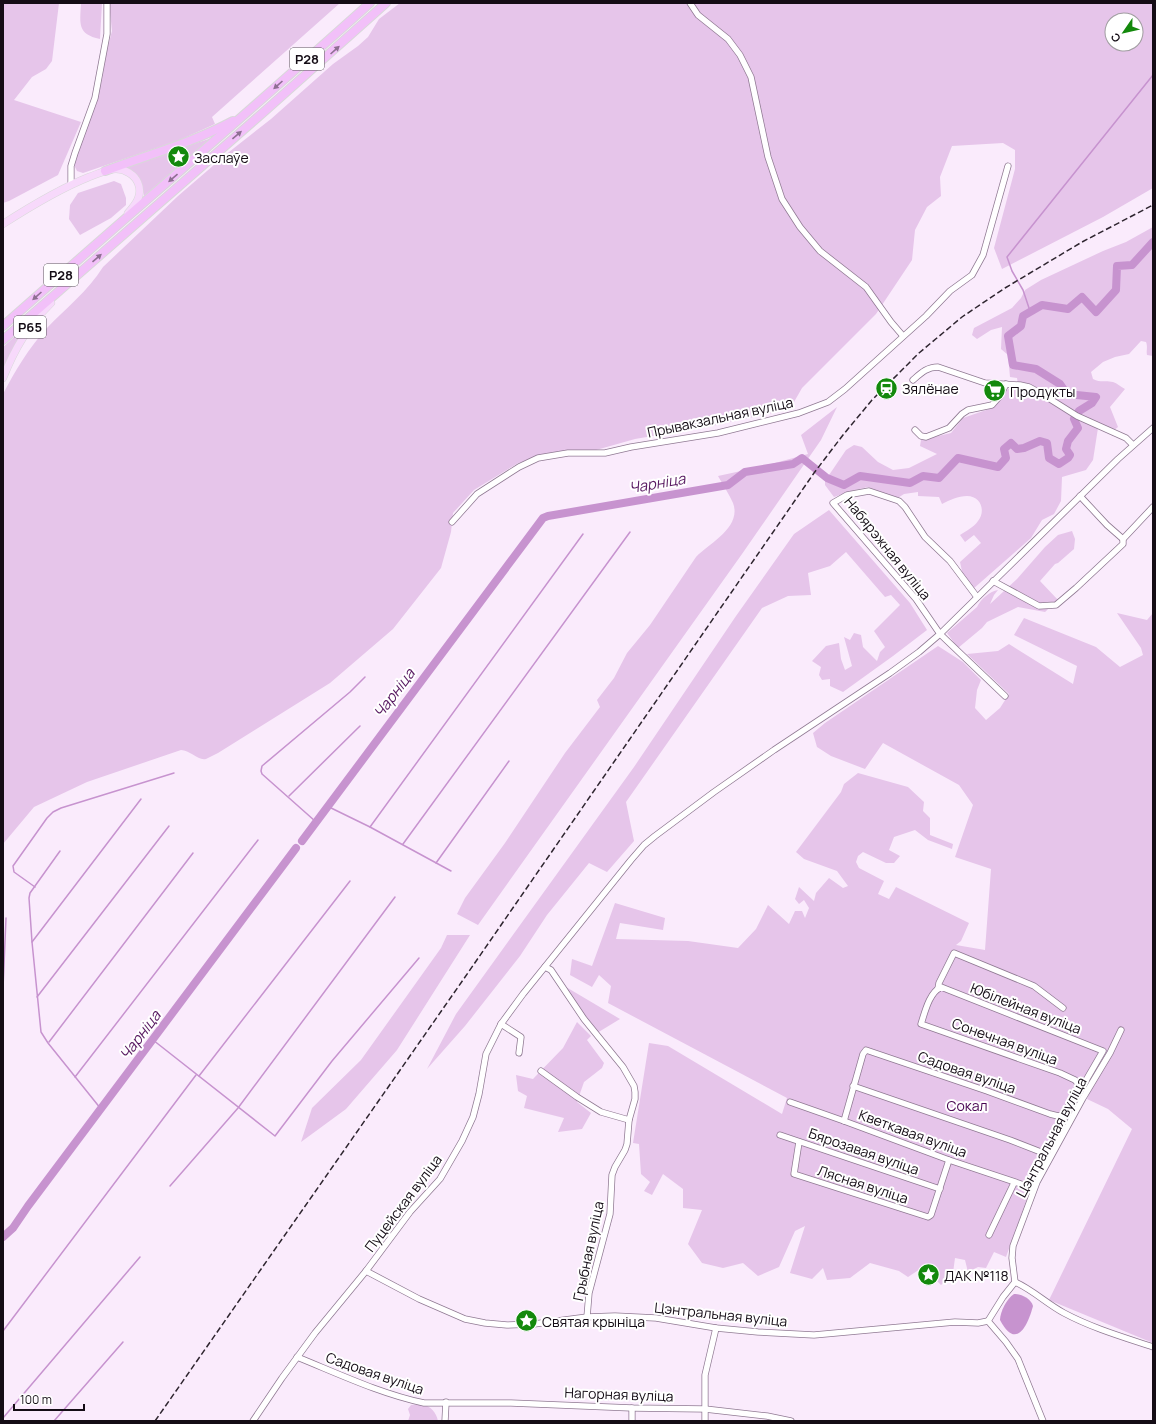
<svg xmlns="http://www.w3.org/2000/svg" width="1156" height="1424" font-family="Manrope,sans-serif">
  <style>
    .green { fill: #e6c5ea; fill-rule: evenodd }
    .water { fill: #c793cf }
    .lines { fill: none; stroke-linecap: round; stroke-linejoin: round }
    .stream { stroke: #c793cf; stroke-width: 1.5 }
    .river { stroke: #c793cf; stroke-width: 8 }
    .minor-casing { stroke: #907a93; stroke-width: 7 }
    .major-casing { stroke: #d9d8da; stroke-width: 8 }
    .highway-casing { stroke: #d9d8da; stroke-width: 10 }
    .minor { stroke: #fff; stroke-width: 5.5 }
    .major { stroke: #f7d9fb; stroke-width: 7 }
    .highway { stroke: #f2c0f9; stroke-width: 8 }
    .rail { stroke: #2e252f; stroke-width: 1.5; stroke-dasharray: 6 3; stroke-linecap: butt }
    .oneway { fill: #8e6f92 }
    .labels { text-anchor: middle; dominant-baseline: central; stroke-width: 4; stroke-linejoin: round; paint-order: stroke }
    .shield { fill: #fff; stroke: #5a555b; stroke-width: 1 }
    .shield-label { font-size: 13px; font-weight: bold; fill: #140c15 }
    .poi-label { font-size: 14px; fill: #140c15; stroke: #fff; text-anchor: start }
    .street-label { font-size: 14px; fill: #140c15; stroke: #fff }
    .park-label { font-size: 14px; fill: #480451; stroke: #fff }
    .water-label { font-size: 15px; font-style: italic; fill: #581961; stroke: #fff }
  </style>
  <rect width="100%" height="100%" fill="#faebfc"/>
  <g class="green">
    <polygon points="3,3 59,3 52,61 46,69 32,77 14,100 81,122 58,175 9,201 3,203"/>
    <path d="M81,3H102L100,39C77,34 80,24 81,3Z"/>
    <polygon points="109,3 340,3 212,117 215,124 180,140 83,173 77,171 75,167 75,157 96,105 102,80 107,50 112,31"/>
    <path d="M400,3H1153V188L1103,217L1002,269L994,248L1015,169V150L1003,143L952,146L940,177L941,196L927,207L915,230L912,260L876,314L802,388L790,409L717,425L635,439L589,452L546,457L518,463L474,490L453,513L451,532L441,568L393,629L330,683L218,753C214,755 210,757 206,759C198,761 190,750 181,750L87,782L34,807L3,844V394C15,371 29,348 46,329C65,309 88,291 103,267L178,196L229,152L271,119L333,64L358,46L368,37L379,19ZM1112,20H1136V44H1112Z"/>
    <polygon points="212,138 144,196 141,181 120,167"/>
    <polygon points="114,181 121,184 126,198 126,205 111,218 80,235 69,219 70,205 78,193"/>
    <path d="M1153,227V356L1147,355C1146,351 1148,347 1146,342L1141,341L1129,354L1115,357L1103,362L1091,372L1093,379C1101,383 1105,380 1113,382C1117,383 1121,387 1125,389L1110,407L1118,427L1113,431L1098,428L1093,460L1086,470L1062,477L1061,501L1054,514L1042,520L1031,538L973,589L963,576L960,562L981,543L974,535L965,542L960,535C966,531 974,527 978,521C986,511 981,496 967,496C958,496 950,500 942,504L939,497L918,496V492L904,494L896,499L868,487L851,491L834,497L825,485V481L846,450L854,445L862,447L878,462L893,470L909,468L937,454L920,446L921,440L951,433L963,418L992,408L1008,389L1018,384L1017,378L1010,377L1008,355L1001,349L1002,327L991,330L977,339L972,335L974,328L1012,308L1021,298L1025,290L1041,280L1103,251L1126,242Z"/>
    <polygon points="23,329 3,371 3,347"/>
    <path d="M837,407L821,440L742,554L478,925L457,914L465,898L505,843L565,753L600,707L597,700L614,678L627,653L650,625L696,557C710,543 742,527 733,503C729,494 723,485 718,476L764,466L808,454L801,435Z"/>
    <polygon points="829,510 910,603 927,630 893,656 843,692 830,686 830,679 822,680 819,675 821,667 812,661 826,646 839,643 841,659 845,670 852,666 844,637 850,640 854,633 861,635 863,647 877,661 880,652 885,647 874,631 900,605 891,595 885,597 846,552 830,566 808,573 811,595 788,596 762,608 626,802 634,841 607,872 589,863 547,915 520,956 465,1026 427,1069 456,1014 634,767 736,616 794,534"/>
    <path d="M1072,531L1075,539L1074,549L1058,563L1055,564L1040,581L1058,600L1045,612L1018,607L987,622L982,628L958,648L947,633L977,607C981,599 990,591 998,590L994,595L990,604L1017,579L1045,547L1058,535Z"/>
    <polygon points="1117,613 1147,620 1153,613 1153,1343 1049,1300 1132,1129 1108,1109 1087,1099 1097,1074 1094,1076 1031,1187 1006,1257 994,1252 986,1268 978,1267 968,1272 965,1260 955,1258 953,1273 941,1285 923,1267 908,1277 899,1271 870,1263 850,1278 827,1280 823,1268 812,1279 790,1273 805,1226 795,1231 779,1267 758,1276 743,1263 723,1268 702,1263 688,1244 702,1210 683,1208 683,1189 663,1174 652,1195 644,1191 650,1182 641,1174 639,1144 633,1143 649,1043 668,1046 782,1114 787,1098 608,1003 611,986 599,975 592,987 570,975 572,959 592,966 615,903 665,918 663,930 620,923 616,939 688,941 738,948 756,929 768,905 789,924 795,911 802,911 805,918 809,908 804,900 799,904 795,899 799,887 814,901 816,893 829,878 843,888 848,886 837,871 804,859 796,852 841,792 844,784 858,773 908,787 924,802 923,811 930,818 930,835 953,844 952,849 928,840 915,830 894,837 889,850 900,856 894,863 886,863 863,852 858,856 856,862 859,868 884,881 878,894 889,899 896,887 969,923 961,941 956,945 985,950 991,869 955,857 973,805 959,785 883,743 865,769 831,756 817,747 813,733 825,723 938,646 963,662 981,680 977,690 975,708 986,720 1000,708 1009,694 967,654 998,651 1009,644 1073,684 1077,666 1014,635 1024,618 1096,647 1120,667 1143,655 1141,648"/>
    <polygon points="447,935 470,935 397,1050 346,1109 301,1142 312,1108 361,1060 441,948"/>
    <polygon points="566,987 620,1019 597,1033"/>
    <polygon points="577,1022 591,1036 587,1040 604,1063 602,1068 584,1082 577,1102 591,1113 582,1129 558,1132 564,1118 524,1108 527,1096 518,1091 516,1075 533,1079 563,1048"/>
    <path d="M423,1404C431,1407 436,1412 438,1421H408L410,1415L408,1409L411,1405Z"/>
  </g>
  <path class="water" d="M1014,1294C1022,1294 1031,1299 1033,1306C1028,1325 1016,1351 1000,1320C1000,1312 1007,1298 1014,1294Z"/>
  <g class="lines">
    <g class="stream">
      <polyline points="1030,311 1023,290 1012,271 1007,257 1153,75"/>
      <polyline points="289,796 360,726"/>
      <polyline points="327,806 370,827 451,871"/>
      <polyline points="315,821 262,774 261,771 262,766 350,692 365,677"/>
      <polyline points="370,827 583,534"/>
      <polyline points="403,844 630,532"/>
      <polyline points="60,851 30,893 29,898 32,942 41,1032 48,1043 101,1109"/>
      <polyline points="436,863 509,761"/>
      <polyline points="35,887 14,872 13,866 47,818 53,812 61,808 174,773"/>
      <polyline points="32,942 141,799"/>
      <polyline points="3,988 6,918"/>
      <polyline points="37,997 169,826"/>
      <polyline points="153,1040 275,1136 332,1061 419,958"/>
      <polyline points="49,1042 193,853"/>
      <polyline points="199,1076 350,881"/>
      <polyline points="75,1077 258,840"/>
      <polyline points="170,1186 238,1108 395,897"/>
      <polyline points="3,1331 196,1075"/>
      <polyline points="3,1418 140,1257"/>
      <polyline points="54,1421 123,1342"/>
    </g>
    <g class="river">
      <polyline points="1079,411 1092,403 1096,397 1067,394 1060,384 1036,369 1013,365 1008,336 1021,326 1023,316 1042,305 1068,309 1082,297 1096,312 1116,290 1117,266 1132,265 1153,242"/>
      <polyline points="302,841 543,518 548,516 728,485 745,472 793,464 802,458 827,478 844,485 860,476 910,483 923,476 939,478 958,458 998,467 1006,458 1004,449 1011,443 1017,449 1024,448 1040,441 1047,443 1049,458 1059,464 1068,458 1070,455 1066,449 1068,441 1078,428 1074,419"/>
      <polyline points="3,1237 13,1228 28,1206 296,848"/>
    </g>
    <defs>
      <g id="minor">
        <polyline points="690,3 698,15 728,39 740,55 751,77 768,157 782,199 800,227 820,251 866,287 891,322 903,336"/>
        <polyline points="71,184 71,166 75,153 95,98 107,34 107,3"/>
        <path d="M913,380C921,373 927,367 938,367L985,383L1020,385L1029,387L1042,394L1077,416L1126,438L1133,445"/>
        <polyline points="915,430 921,436 926,437 949,428 962,414 968,410 992,405 1000,396 1006,384"/>
        <polyline points="1080,496 1107,525 1123,539"/>
        <polyline points="452,522 477,494 519,467 538,458 568,453 605,453 631,447 718,433 799,413 828,402 845,389 926,316 950,291 972,275 983,255 1008,166"/>
        <polyline points="993,581 1039,606 1056,605 1076,588 1123,544 1123,539 1153,507"/>
        <polyline points="977,597 950,561 925,537 905,507 899,501 869,491 847,495 833,503 916,599 940,634 1005,696"/>
        <polyline points="545,967 551,970 584,1019 623,1067 634,1086 635,1092 635,1099 629,1120 627,1144 625,1150 615,1167 612,1175 610,1214 589,1293 587,1317"/>
        <polyline points="938,989 939,983 954,953 1034,986 1063,1008"/>
        <polyline points="501,1024 521,1037 519,1053"/>
        <polyline points="541,1071 577,1097 601,1112 629,1120"/>
        <polyline points="853,1086 1010,1140 1046,1154"/>
        <path d="M790,1102L844,1121L949,1160L1027,1186L1055,1139L1064,1121V1115L1079,1085L1085,1082L1103,1051L941,987C929,993 925,1012 921,1024L1060,1073L1075,1080L1079,1085"/>
        <polyline points="844,1121 863,1054 866,1050 987,1091 1050,1114 1058,1116 1064,1115"/>
        <polyline points="780,1135 940,1189"/>
        <polyline points="799,1142 794,1174 928,1217 931,1215 949,1160"/>
        <polyline points="989,1235 1014,1183"/>
        <polyline points="366,1271 419,1299 465,1319 485,1323 507,1325 534,1324 587,1317 615,1316 656,1318 716,1328 758,1332 814,1335 955,1322 978,1323 988,1321"/>
        <path d="M1015,1282C1033,1290 1047,1304 1064,1313C1092,1328 1123,1337 1153,1347"/>
        <path d="M297,1357C339,1374 381,1394 424,1403H511L632,1408L705,1409L767,1416L791,1421"/>
        <polyline points="253,1421 282,1378 315,1333 366,1271 410,1212 440,1179 462,1141 473,1117 479,1094 486,1054 501,1024 523,994 631,860 644,845 655,836 714,792 774,750 890,673 919,652 940,634 1118,459 1153,428"/>
        <polyline points="445,1421 446,1402"/>
        <polyline points="632,1421 632,1408"/>
        <polyline points="705,1421 705,1375 716,1328"/>
        <polyline points="1043,1421 1018,1359 1006,1342 988,1321 1003,1297 1015,1282 1012,1258 1013,1246 1037,1182 1083,1098 1110,1053 1121,1030"/>
      </g>
      <g id="major">
        <path d="M3,224C31,206 59,189 89,177C98,174 107,169 116,169C125,169 135,175 138,183C143,195 136,204 128,213"/>
        <path d="M3,378C15,348 28,326 51,303"/>
      </g>
      <g id="highway">
        <path d="M105,171C147,155 192,143 233,121"/>
        <path d="M3,326C125,218 249,112 370,3"/>
        <polyline points="3,340 266,110 386,3"/>
      </g>
    </defs>
    <use href="#minor" class="minor-casing"/>
    <use href="#major" class="major-casing"/>
    <use href="#highway" class="highway-casing"/>
    <use href="#minor" class="minor"/>
    <use href="#major" class="major"/>
    <use href="#highway" class="highway"/>
    <polyline class="rail" points="155,1421 463,980 814,473 843,435 872,400 919,353 962,317 1005,288 1082,242 1153,205"/>
  </g>
  <defs><path id="oneway-solid" d="M-6-.8H1V-3.2L6.5 0L1 3.2V.8H-6Z"/></defs>
  <g class="oneway">
    <use href="#oneway-solid" transform="translate(335 50) rotate(-42)"/>
    <use href="#oneway-solid" transform="translate(278 85) rotate(138)"/>
    <use href="#oneway-solid" transform="translate(237 135) rotate(-40)"/>
    <use href="#oneway-solid" transform="translate(173 178) rotate(139)"/>
    <use href="#oneway-solid" transform="translate(97 258) rotate(-41)"/>
    <use href="#oneway-solid" transform="translate(37 296) rotate(138)"/>
  </g>
  <defs>
    <symbol id="sight-disc" viewBox="-11 -11 22 22"><circle r="9.5" fill="#13890c" stroke="#fff"/><path d="M0-6L1.8-2.2L6-1.7L2.9 1.2L3.7 5.4L0 3.3L-3.7 5.4L-2.9 1.2L-6-1.7L-1.8-2.2Z" fill="#fff"/></symbol>
    <symbol id="station-disc" viewBox="-11 -11 22 22"><circle r="9.5" fill="#13890c" stroke="#fff"/><path d="M-3-6H3Q5-6 5-4V2Q5 4 3 4L4.5 6H3L1.5 4h-3L-3 6H-4.5L-3 4Q-5 4-5 2V-4Q-5-6-3-6ZM-3.5-4v3h7v-3ZM-3.5 1v1.5H-2V1ZM2 1v1.5H3.5V1Z" fill="#fff"/></symbol>
    <symbol id="supermarket-disc" viewBox="-11 -11 22 22"><circle r="9.5" fill="#13890c" stroke="#fff"/><path d="M-6-5.5h2.5l.6 2H6L4.5 2H-2.5L-4.4-4H-6ZM-1.5 3.2a1.3 1.3 0 1 0 .1 0ZM3 3.2a1.3 1.3 0 1 0 .1 0Z" fill="#fff"/></symbol>
  </defs>
  <g fill-rule="evenodd">
    <use href="#sight-disc" x="166" y="144" width="25" height="25"/>
    <use href="#station-disc" x="874" y="376" width="25" height="25"/>
    <use href="#supermarket-disc" x="982" y="378" width="25" height="25"/>
    <use href="#sight-disc" x="916" y="1262" width="25" height="25"/>
    <use href="#sight-disc" x="514" y="1308" width="25" height="25"/>
  </g>
  <g class="labels">
    <g class="shield">
      <rect x="290" y="48" width="34" height="22" rx="3"/>
      <rect x="44" y="264" width="34" height="22" rx="3"/>
      <rect x="14" y="316" width="32" height="22" rx="3"/>
    </g>
    <g class="shield-label">
      <text x="307" y="59">Р28</text>
      <text x="61" y="275">Р28</text>
      <text x="30" y="327">Р65</text>
    </g>
    <g class="poi-label">
      <text x="194" y="157">Заслаўе</text>
      <text x="902" y="388">Зялёнае</text>
      <text x="1010" y="391">Продукты</text>
      <text x="944" y="1275">ДАК №118</text>
      <text x="542" y="1321">Святая крыніца</text>
    </g>
    <g class="street-label">
      <text transform="translate(720 417) rotate(-12)">Прывакзальная вуліца</text>
      <text transform="translate(888 548) rotate(51)">Набярэжная вуліца</text>
      <text transform="translate(1026 1008) rotate(21)">Юбілейная вуліца</text>
      <text transform="translate(1005 1041) rotate(20)">Сонечная вуліца</text>
      <text transform="translate(967 1072) rotate(19)">Садовая вуліца</text>
      <text transform="translate(913 1133) rotate(20)">Кветкавая вуліца</text>
      <text transform="translate(1051 1137) rotate(-62)">Цэнтральная вуліца</text>
      <text transform="translate(864 1151) rotate(19)">Бярозавая вуліца</text>
      <text transform="translate(863 1184) rotate(18)">Лясная вуліца</text>
      <text transform="translate(403 1203) rotate(-53)">Пуцейская вуліца</text>
      <text transform="translate(588 1251) rotate(-78)">Грыбная вуліца</text>
      <text transform="translate(721 1314) rotate(6)">Цэнтральная вуліца</text>
      <text transform="translate(375 1373) rotate(19)">Садовая вуліца</text>
      <text transform="translate(619 1394) rotate(2)">Нагорная вуліца</text>
    </g>
    <g class="park-label">
      <text x="967" y="1105">Сокал</text>
    </g>
    <g class="water-label">
      <text transform="translate(657 483) rotate(-10)">Чарніца</text>
      <text transform="translate(394 693) rotate(-53)">Чарніца</text>
      <text transform="translate(140 1035) rotate(-53)">Чарніца</text>
    </g>
  </g>
  <rect width="1156" height="1424" fill="none" stroke="#140c15" stroke-width="8"/>
  <g transform="translate(1124 32) rotate(236)"><circle r="19" fill="#ffffff" stroke="#a19ea1"/>
  <path d="M0-3L7 15L0 10L-7 15Z" fill="#13890c"/>
  <text y="-6" font-size="11" font-weight="bold" text-anchor="middle" fill="#140c15">С</text>
  </g>
  <path d="M14 1404v6h70v-6" fill="none" stroke="#140c15" stroke-width="2"/>
  <text x="20" y="1404" font-size="12" fill="#140c15" stroke="#ffffff" stroke-width="3" paint-order="stroke">100 m</text>
</svg>
